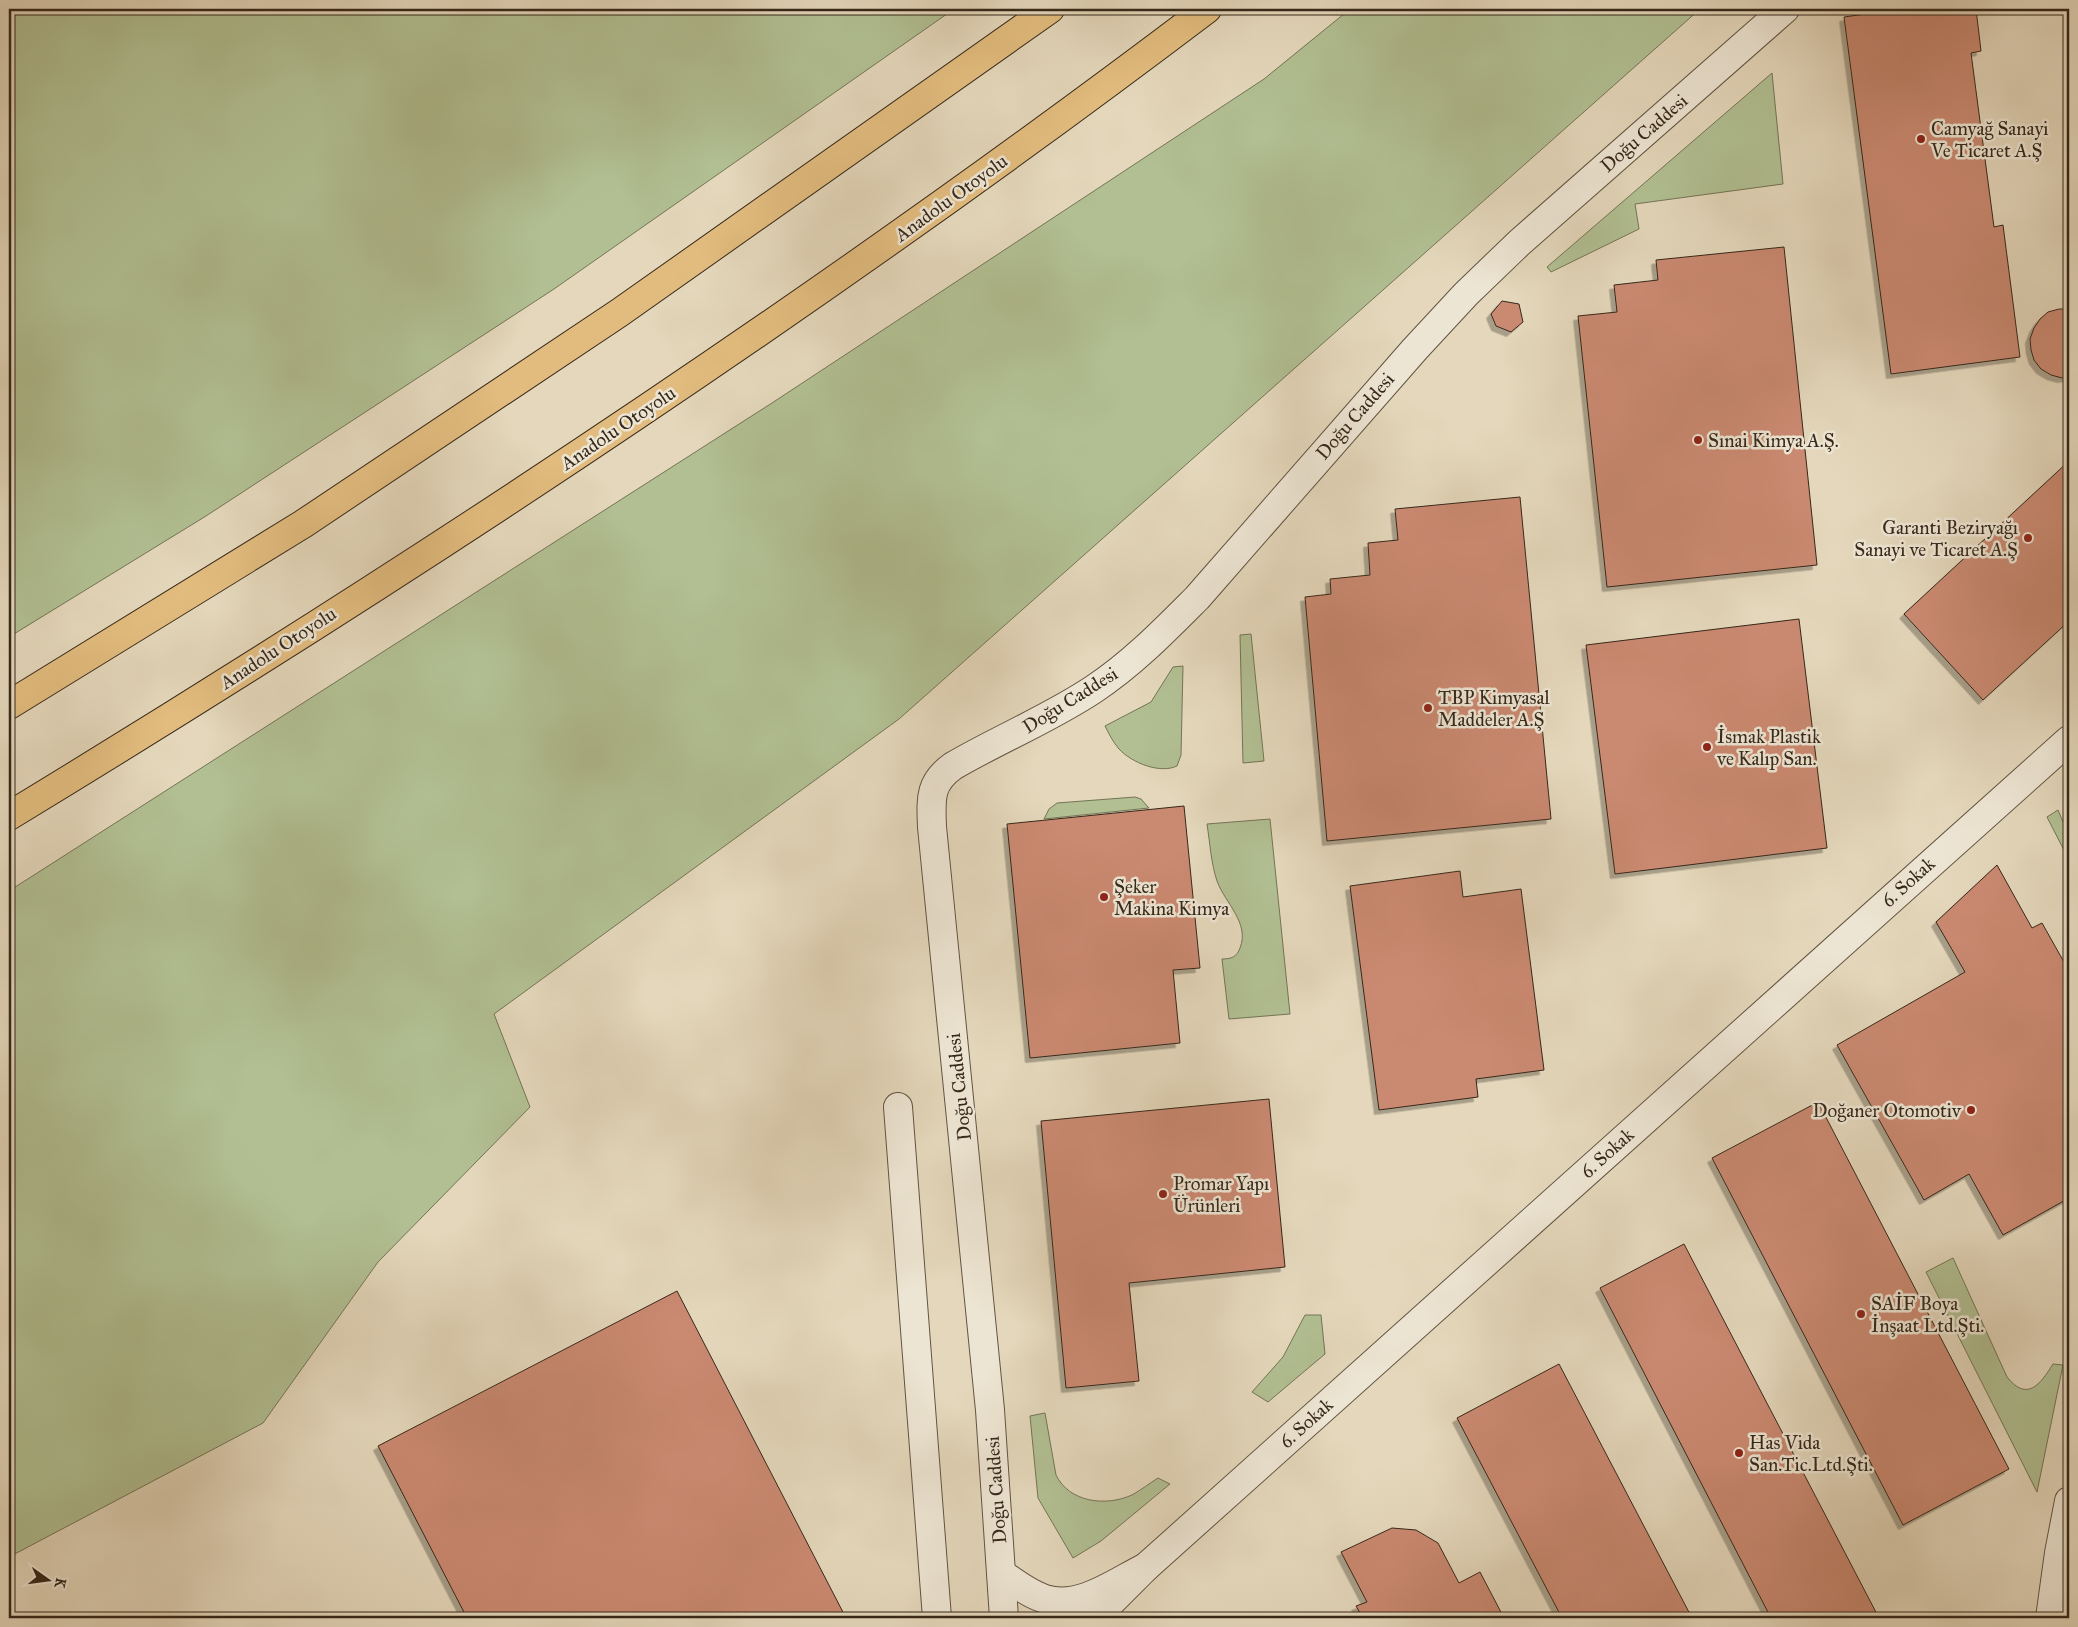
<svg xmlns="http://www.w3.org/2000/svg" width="2078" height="1627" font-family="'IM FELL Great Primer',serif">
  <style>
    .green { fill: #b1bf92; stroke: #747456 }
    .building { fill: #ca8971; stroke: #36281a; filter: url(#shadow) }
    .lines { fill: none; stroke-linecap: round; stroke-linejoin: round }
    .minor-casing { stroke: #625442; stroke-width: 30 }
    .highway-casing { stroke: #36281a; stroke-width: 30 }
    .minor { stroke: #ede5d3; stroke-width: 28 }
    .highway { stroke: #e2bc7e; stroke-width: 28 }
    .poi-dot { fill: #8f2418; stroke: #ede5d3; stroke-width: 2 }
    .labels { text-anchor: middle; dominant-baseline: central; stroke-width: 5; stroke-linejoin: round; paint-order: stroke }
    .poi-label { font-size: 19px; fill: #36281a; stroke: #ede5d3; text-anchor: start }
    .street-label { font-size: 19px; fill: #36281a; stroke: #ede5d3 }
  </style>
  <defs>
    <filter id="shadow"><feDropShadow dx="-4.5" dy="4.5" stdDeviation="0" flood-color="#0004"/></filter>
  </defs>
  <rect width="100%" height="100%" fill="#e4d7bb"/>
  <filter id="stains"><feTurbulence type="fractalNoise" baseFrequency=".004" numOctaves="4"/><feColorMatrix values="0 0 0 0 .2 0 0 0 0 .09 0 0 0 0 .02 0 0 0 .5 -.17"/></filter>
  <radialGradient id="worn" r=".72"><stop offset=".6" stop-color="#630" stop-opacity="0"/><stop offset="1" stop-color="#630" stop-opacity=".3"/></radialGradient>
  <g class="green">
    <polygon points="9,9 954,9 554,289 206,516 9,637"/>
    <polygon points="1350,9 1700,9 899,719 494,1014 530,1107 378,1262 263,1423 9,1557 9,891 772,403 1264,79"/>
    <polygon points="1772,73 1783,184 1635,204 1639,229 1551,272 1547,267"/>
    <polygon points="1251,634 1264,761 1243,763 1240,635"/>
    <path d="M1183,666L1181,755L1177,766C1160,774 1132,763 1119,749C1113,742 1109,734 1105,726L1151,702L1173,667Z"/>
    <polygon points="1135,797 1141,799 1149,808 1044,819 1049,809 1057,803"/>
    <polygon points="2058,810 2069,836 2069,860 2047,817"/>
    <path d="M1270,819L1290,1014L1229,1019L1222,959C1231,959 1237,957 1240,948C1250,923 1225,903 1217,881C1211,863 1210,843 1207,824Z"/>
    <path d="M1953,1258L2007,1377C2027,1402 2040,1385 2053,1364L2063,1365L2037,1492L1926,1272Z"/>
    <polygon points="1305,1315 1321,1315 1325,1354 1268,1402 1252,1392 1283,1357"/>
    <path d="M1045,1413L1056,1475C1069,1502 1105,1507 1132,1495C1141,1490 1150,1483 1158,1478L1170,1484L1101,1541L1073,1558L1038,1498L1030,1416Z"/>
  </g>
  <g class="building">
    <polygon points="1901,9 1976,9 1981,51 1971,53 1994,227 2003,225 2020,357 1891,374 1844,17"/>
    <polygon points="1784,247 1817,565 1607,587 1578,316 1617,312 1614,285 1658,280 1656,260"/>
    <polygon points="1502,301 1519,304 1523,322 1511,332 1496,326 1491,314"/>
    <polygon points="2059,309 2069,309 2069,377 2062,378 2051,375 2041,369 2034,360 2031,350 2030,339 2034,328 2040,319 2048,312"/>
    <polygon points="2069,461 2069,621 1983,700 1904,614"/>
    <polygon points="1520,497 1551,819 1327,841 1305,597 1331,594 1330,579 1370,575 1368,543 1398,540 1395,509"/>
    <polygon points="1799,619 1827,848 1615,874 1586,645"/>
    <polygon points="1184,806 1200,968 1173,970 1180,1043 1030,1058 1007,824"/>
    <polygon points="1997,865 2032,928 2042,923 2069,971 2069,1198 2003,1235 1969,1174 1924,1200 1837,1045 1965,972 1936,922"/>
    <polygon points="1460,871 1463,897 1521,889 1544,1070 1476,1079 1478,1097 1379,1110 1350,886"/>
    <polygon points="1269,1099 1285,1267 1129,1283 1139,1381 1066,1388 1041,1121"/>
    <polygon points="1818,1102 2009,1469 1903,1525 1712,1158"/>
    <polygon points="1684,1244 1879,1618 1771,1618 1600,1288"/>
    <polygon points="677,1291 846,1618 467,1618 378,1446"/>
    <polygon points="1559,1364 1692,1618 1562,1618 1457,1418"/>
    <polygon points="1392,1528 1416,1530 1438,1543 1459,1583 1480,1572 1504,1618 1363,1618 1356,1606 1367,1602 1341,1552"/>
  </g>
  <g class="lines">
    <defs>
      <g id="minor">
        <polyline points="898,1107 937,1618"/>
        <polyline points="1146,1567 2069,740"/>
        <path d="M1001,1573C1015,1583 1029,1594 1045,1599C1080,1610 1115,1582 1146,1567L1095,1618"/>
        <path d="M1004,1618L990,1410L932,827C931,799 929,783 953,766C999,739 1049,719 1094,689C1132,664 1165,630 1197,598L1415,349L1466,294L1519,243L1785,9"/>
        <polyline points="2050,1618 2059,1553 2069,1501"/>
      </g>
      <g id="highway">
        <polyline points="9,705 303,524 619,313 1050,9"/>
        <path d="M9,816C420,566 823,300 1207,9"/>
      </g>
    </defs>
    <use href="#minor" class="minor-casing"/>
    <use href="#highway" class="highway-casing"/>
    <use href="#minor" class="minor"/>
    <use href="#highway" class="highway"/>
  </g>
  <g class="poi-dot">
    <circle cx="1921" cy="139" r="5"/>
    <circle cx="1698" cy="440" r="5"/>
    <circle cx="2028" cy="538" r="5"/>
    <circle cx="1428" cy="708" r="5"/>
    <circle cx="1707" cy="747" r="5"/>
    <circle cx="1104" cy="897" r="5"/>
    <circle cx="1971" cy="1110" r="5"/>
    <circle cx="1163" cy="1194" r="5"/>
    <circle cx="1861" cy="1314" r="5"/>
    <circle cx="1739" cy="1453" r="5"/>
  </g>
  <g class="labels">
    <g class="poi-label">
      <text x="1931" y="128">Camyağ Sanayi<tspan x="1931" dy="22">Ve Ticaret A.Ş</tspan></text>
      <text x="1708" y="440">Sınai Kimya A.Ş.</text>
      <text x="2018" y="527" text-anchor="end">Garanti Beziryağı<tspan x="2018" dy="22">Sanayi ve Ticaret A.Ş</tspan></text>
      <text x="1438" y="697">TBP Kimyasal<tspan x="1438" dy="22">Maddeler A.Ş</tspan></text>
      <text x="1717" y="736">İsmak Plastik<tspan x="1717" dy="22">ve Kalıp San.</tspan></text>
      <text x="1114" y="886">Şeker<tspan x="1114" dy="22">Makina Kimya</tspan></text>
      <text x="1961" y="1110" text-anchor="end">Doğaner Otomotiv</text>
      <text x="1173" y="1183">Promar Yapı<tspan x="1173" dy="22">Ürünleri</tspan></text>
      <text x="1871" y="1303">SAİF Boya<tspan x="1871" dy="22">İnşaat Ltd.Şti.</tspan></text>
      <text x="1749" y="1442">Has Vida<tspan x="1749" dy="22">San.Tic.Ltd.Şti.</tspan></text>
    </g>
    <g class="street-label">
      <text transform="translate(1644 133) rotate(-41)">Doğu Caddesi</text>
      <text transform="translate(951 198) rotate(-36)">Anadolu Otoyolu</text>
      <text transform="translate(1355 416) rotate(-49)">Doğu Caddesi</text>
      <text transform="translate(618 428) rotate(-34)">Anadolu Otoyolu</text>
      <text transform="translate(278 648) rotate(-33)">Anadolu Otoyolu</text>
      <text transform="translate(1070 700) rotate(-32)">Doğu Caddesi</text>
      <text transform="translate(1908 882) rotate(-42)">6. Sokak</text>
      <text transform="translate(959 1087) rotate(-96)">Doğu Caddesi</text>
      <text transform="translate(1607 1153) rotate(-42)">6. Sokak</text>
      <text transform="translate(1306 1423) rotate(-42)">6. Sokak</text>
      <text transform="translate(996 1490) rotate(-94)">Doğu Caddesi</text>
    </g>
  </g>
  <rect width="2078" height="1627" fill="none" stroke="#e4d7bb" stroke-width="30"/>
  <rect x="10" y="10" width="2058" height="1607" fill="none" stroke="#36281a" stroke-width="2.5"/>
  <rect x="15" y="15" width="2048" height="1597" fill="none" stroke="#36281a"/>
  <g transform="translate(48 1580) rotate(104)" stroke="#ede5d3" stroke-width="4" paint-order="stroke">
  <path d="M0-4L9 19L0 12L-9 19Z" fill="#36281a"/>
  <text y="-8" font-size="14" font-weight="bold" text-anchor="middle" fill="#36281a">K</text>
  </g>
  <rect width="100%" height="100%" filter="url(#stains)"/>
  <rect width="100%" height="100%" fill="url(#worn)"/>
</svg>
